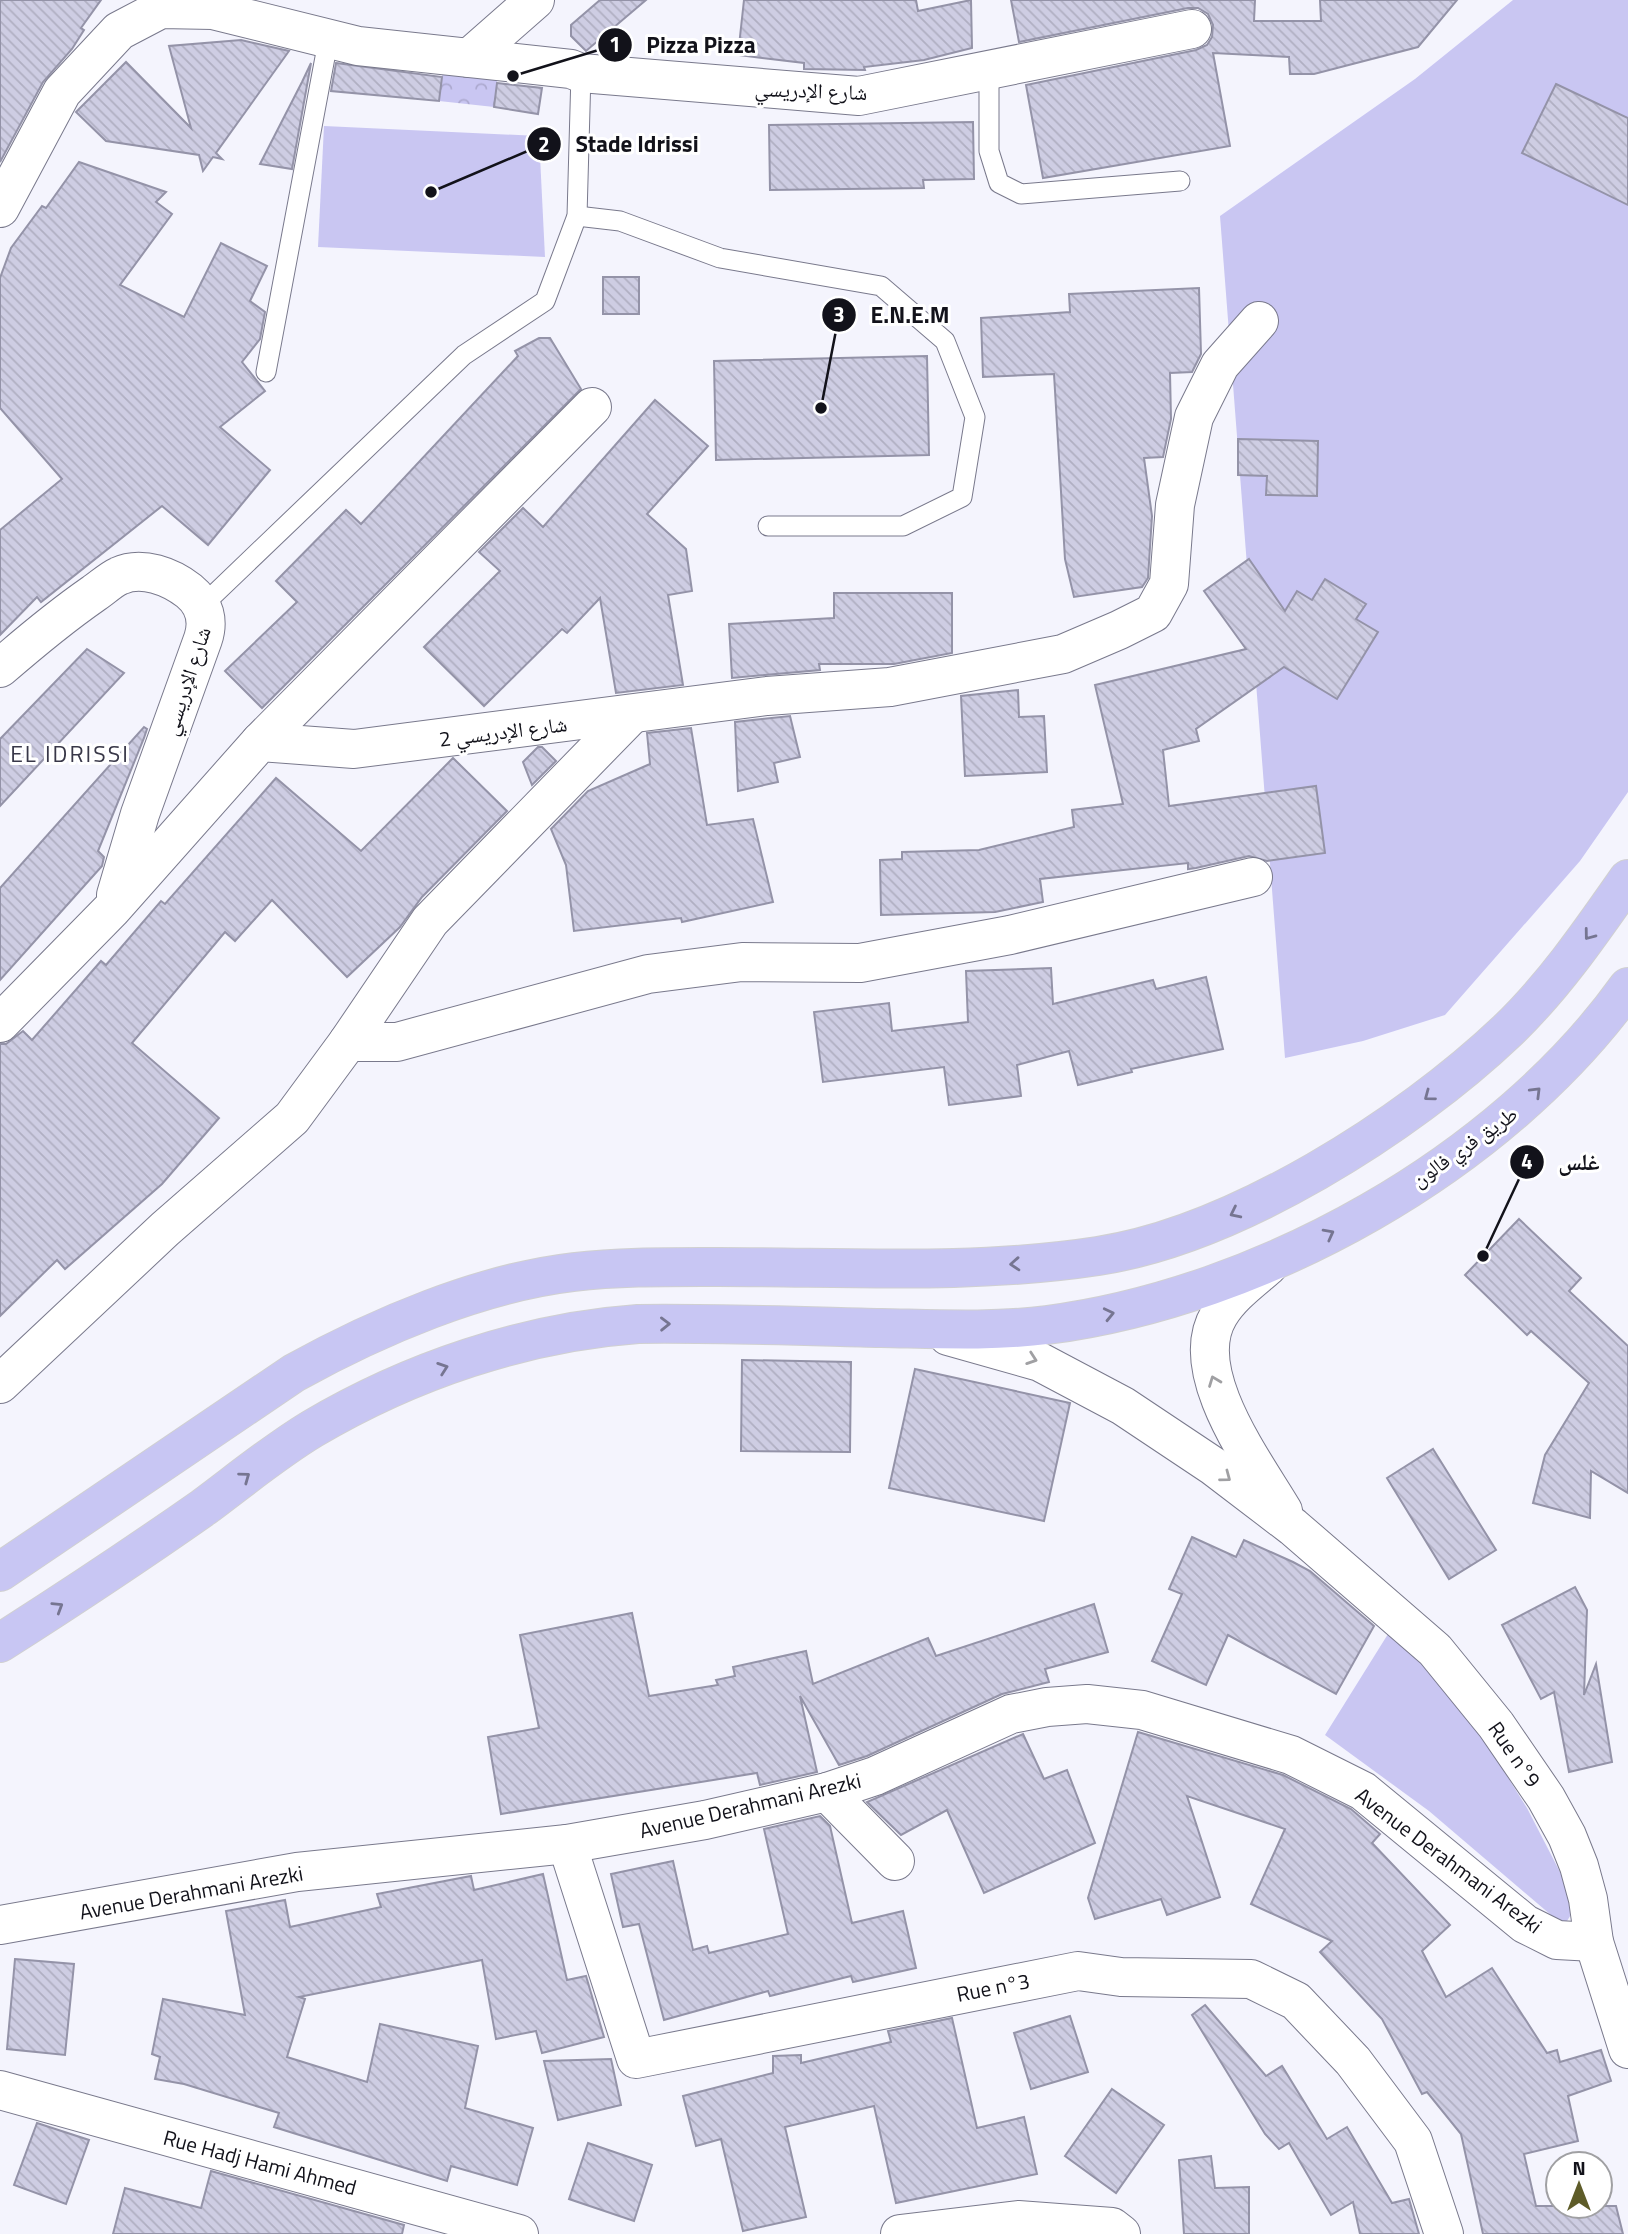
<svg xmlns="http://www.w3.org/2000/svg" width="1628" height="2234" font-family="'Titillium Web','Noto Naskh Arabic',sans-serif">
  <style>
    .grass { fill: #c9c6f2 }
    .park { fill: url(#park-crowns) }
    .building { fill: url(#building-back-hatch); stroke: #9493a8; stroke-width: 2 }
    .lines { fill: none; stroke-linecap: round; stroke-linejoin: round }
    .lane-casing { stroke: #79798c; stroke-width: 21 }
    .street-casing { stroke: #79798c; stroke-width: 40 }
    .highway-casing { stroke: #d0d0d1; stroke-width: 40 }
    .lane { stroke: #fff; stroke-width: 19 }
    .street { stroke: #fff; stroke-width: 38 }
    .highway { stroke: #c8c6f3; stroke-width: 38 }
    .oneway { stroke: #767591 }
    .oneway2 { stroke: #a0a0a3 }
    .labels { text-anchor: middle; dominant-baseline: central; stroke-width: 6; stroke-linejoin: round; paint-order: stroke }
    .street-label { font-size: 21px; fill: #12121a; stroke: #fff }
    .neighbourhood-label { font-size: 23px; letter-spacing: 2px; fill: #383748; stroke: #fff }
    .leader { fill: none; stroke: #12121a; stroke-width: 2.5 }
    .callout-dot { fill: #12121a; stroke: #fff; stroke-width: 2.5 }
    .mark-label { font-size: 21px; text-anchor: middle; font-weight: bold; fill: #fff }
    .callout-label { font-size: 23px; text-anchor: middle; font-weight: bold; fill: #12121a; stroke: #fff; stroke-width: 6; stroke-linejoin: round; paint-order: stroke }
  </style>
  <defs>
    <pattern id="park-crowns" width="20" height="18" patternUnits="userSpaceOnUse" patternTransform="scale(1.75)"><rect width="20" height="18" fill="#c9c6f2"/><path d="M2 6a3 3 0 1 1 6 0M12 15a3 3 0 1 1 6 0" fill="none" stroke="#aca9cf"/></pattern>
    <pattern id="building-back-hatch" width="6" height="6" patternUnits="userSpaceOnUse" patternTransform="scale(1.75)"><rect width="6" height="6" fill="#cecde3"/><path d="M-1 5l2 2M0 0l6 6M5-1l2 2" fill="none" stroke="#b0afc2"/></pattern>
  </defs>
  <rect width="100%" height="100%" fill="#f4f4fd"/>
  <g class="grass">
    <polygon points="1513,0 1628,0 1628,792 1580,861 1445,1015 1363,1041 1285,1058 1220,216 1415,79"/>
    <polygon points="324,126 539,136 545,257 318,247"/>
    <polygon points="1398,1618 1467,1712 1527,1808 1577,1905 1567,1921 1558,1921 1429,1811 1325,1735"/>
  </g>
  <polygon class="park" points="443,68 498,74 494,107 439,101"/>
  <g class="building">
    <polygon points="0,0 101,0 81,28 84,30 72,49 43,82 0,162"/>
    <polygon points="600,0 646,0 586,51 571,36 571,25"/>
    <polygon points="744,0 916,0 918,11 971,0 972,48 924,60 864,67 865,70 804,69 804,63 738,55"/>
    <polygon points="1011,0 1255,0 1254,21 1321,21 1320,0 1457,0 1418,47 1314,74 1290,74 1289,57 1213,53 1230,146 1043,178 1026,85 1196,50 1207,45 1212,37 1213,25 1208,14 1198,8 1188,8 1019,42"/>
    <polygon points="241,40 289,51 216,153 222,159 213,157 203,171 199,155 106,141 76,112 126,62 191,128 169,46"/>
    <polygon points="311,63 292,169 260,164 302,82"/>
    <polygon points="336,63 442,77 439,101 331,91"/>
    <polygon points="497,83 542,88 538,114 494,107"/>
    <polygon points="1556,84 1628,118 1628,205 1522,153"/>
    <polygon points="973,122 974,179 923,180 924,188 770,190 769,125"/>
    <polygon points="79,162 166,192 156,202 172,214 120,285 184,317 221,243 267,266 250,301 265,312 260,339 242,362 265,391 220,427 270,470 208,545 162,506 41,602 37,597 0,635 0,530 62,479 0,408 0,278 11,248 42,206 46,208"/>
    <rect x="603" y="277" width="36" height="37"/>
    <polygon points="1199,288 1201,354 1192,372 1170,373 1171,419 1163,457 1144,458 1152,516 1148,578 1142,587 1074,597 1065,559 1054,374 983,377 981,318 1070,312 1069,294"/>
    <polygon points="539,338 550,338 581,389 262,708 225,671 297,602 276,581 346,510 361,524 518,356 515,351"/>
    <polygon points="927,356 929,455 716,460 714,361"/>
    <polygon points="655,400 708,446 647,514 686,549 692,591 668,595 683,685 616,693 600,598 567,633 562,629 484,706 424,647 500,571 479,552 523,508 543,527"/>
    <polygon points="1238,439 1318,441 1317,496 1266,495 1267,476 1238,475"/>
    <polygon points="1249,559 1285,611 1297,591 1312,600 1325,579 1366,604 1356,619 1378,632 1337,699 1284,667 1196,729 1199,741 1163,750 1169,806 1316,786 1325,853 1267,861 1249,856 1196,868 1188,869 1188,863 1040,879 1043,902 995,912 881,915 880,860 902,859 902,852 979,850 1074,827 1072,810 1123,804 1095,685 1246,649 1204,591"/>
    <polygon points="834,593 952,593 952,653 894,664 819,664 820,670 732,678 729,624 834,618"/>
    <polygon points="87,649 124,673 0,806 0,739"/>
    <polygon points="1018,690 1019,717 1044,716 1047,772 965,776 961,696"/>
    <polygon points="790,716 800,757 774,763 778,782 738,791 735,722"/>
    <polygon points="144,727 147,729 144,738 98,851 104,857 102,866 0,980 0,888"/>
    <polygon points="691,728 707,825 753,819 773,902 682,922 681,918 574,931 566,865 551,829 588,791 650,764 647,733"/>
    <polygon points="538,747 542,747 556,761 532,785 523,762"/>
    <polygon points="453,758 507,811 422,897 400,927 347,977 272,900 235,941 225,932 132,1043 219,1118 162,1184 65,1269 57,1260 0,1316 0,1044 6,1044 23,1031 32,1040 101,961 106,965 161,901 165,904 276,778 361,851"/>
    <polygon points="1051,968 1053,1004 1153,980 1156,989 1206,977 1223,1049 1131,1069 1132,1072 1078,1085 1069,1051 1017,1065 1021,1096 949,1105 944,1067 823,1082 814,1012 889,1003 892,1031 968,1022 966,971"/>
    <polygon points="1519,1219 1581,1278 1569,1291 1628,1346 1628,1493 1591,1471 1590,1518 1533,1503 1545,1455 1589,1383 1531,1331 1527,1335 1465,1275"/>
    <polygon points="742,1360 851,1362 850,1452 741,1451"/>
    <polygon points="915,1369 1070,1403 1044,1521 889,1488"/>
    <polygon points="1433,1449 1496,1550 1449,1579 1387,1478"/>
    <polygon points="1192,1537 1236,1557 1244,1540 1293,1562 1310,1571 1374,1626 1336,1694 1228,1635 1206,1685 1152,1661 1182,1594 1169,1589"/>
    <polygon points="1575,1587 1587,1610 1584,1695 1596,1664 1612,1762 1569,1772 1554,1692 1541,1699 1502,1625"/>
    <polygon points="1094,1604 1108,1652 1045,1669 1049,1682 1002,1694 867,1756 839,1765 800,1696 817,1772 760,1785 757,1773 501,1814 488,1737 539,1728 520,1635 632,1613 649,1696 718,1685 716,1680 735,1676 733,1667 806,1651 813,1684 928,1638 936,1656"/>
    <polygon points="1138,1732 1283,1775 1351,1809 1380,1834 1372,1843 1450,1925 1422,1951 1446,1997 1492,1968 1547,2053 1557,2050 1560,2062 1601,2050 1611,2081 1568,2096 1578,2141 1524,2154 1536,2206 1616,2206 1623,2234 1483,2234 1461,2134 1427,2092 1422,2094 1382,2019 1320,1952 1332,1941 1251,1904 1285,1829 1187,1796 1220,1897 1167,1915 1161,1899 1095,1919 1088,1898"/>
    <polygon points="1023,1734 1044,1779 1067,1770 1095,1843 984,1893 947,1810 901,1835 867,1802"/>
    <polygon points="820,1816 830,1826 852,1923 903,1911 916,1968 853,1982 851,1976 770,1996 768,1991 664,2020 639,1924 623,1927 611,1874 673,1861 693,1950 707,1946 709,1953 788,1934 764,1829"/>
    <polygon points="543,1874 567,1980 586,1976 604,2037 542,2053 536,2031 496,2039 482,1960 299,1997 305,1999 287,2057 367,2082 380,2024 478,2046 465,2108 533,2128 517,2185 451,2166 447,2181 274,2127 279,2113 184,2084 155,2079 160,2057 152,2054 163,1999 245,2015 226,1911 285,1900 290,1927 381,1907 377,1894 471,1876 474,1890"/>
    <polygon points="15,1959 74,1964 65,2055 7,2049"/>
    <polygon points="1205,2005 1266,2076 1282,2066 1327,2139 1347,2127 1392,2203 1409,2199 1419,2234 1360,2234 1353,2202 1331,2215 1289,2143 1279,2149 1265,2134 1192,2015"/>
    <polygon points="1070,2016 1088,2072 1031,2089 1014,2033"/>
    <polygon points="952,2018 977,2128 1024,2117 1037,2174 896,2203 874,2106 785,2127 806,2217 743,2231 721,2139 696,2146 683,2096 773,2073 773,2056 801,2055 801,2063 891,2042 888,2031"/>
    <polygon points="611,2059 621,2105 558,2120 544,2061"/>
    <polygon points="1112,2089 1164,2125 1116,2193 1065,2156"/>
    <polygon points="37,2123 89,2140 66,2204 14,2185"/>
    <polygon points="588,2143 652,2165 634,2221 569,2199"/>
    <polygon points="1211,2156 1215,2188 1249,2187 1249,2234 1184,2234 1179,2160"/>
    <polygon points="211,2171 404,2225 402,2234 113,2234 125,2188 201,2208"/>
  </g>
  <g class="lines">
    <defs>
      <g id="lane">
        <polyline points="989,70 989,151 999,183 1021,194 1180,181"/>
        <polyline points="577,216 620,221 720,258 881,286 945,341 975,417 962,497 903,526 768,526"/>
        <polyline points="266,372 329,36"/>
        <polyline points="202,606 464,355 545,301 577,216 581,73"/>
      </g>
      <g id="street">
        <polyline points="469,58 535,0"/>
        <polyline points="0,208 62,92 119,31 161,9 213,10 358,46 571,69 581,73 859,96 1192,29"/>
        <path d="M0,668C30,642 60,617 93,594C101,589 110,580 119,576C142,565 171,577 189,591C205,604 209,621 203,639L140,814L116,895"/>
        <polyline points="260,742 592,407"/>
        <polyline points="0,1023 112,909 260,742 354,749 767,696 890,687 1063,654 1119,630 1153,613 1169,584 1175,505 1194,417 1220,365 1259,321"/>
        <polyline points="348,1042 430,921 631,715"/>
        <path d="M1268,1266C1251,1281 1231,1295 1219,1315C1185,1371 1254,1462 1283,1511"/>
        <polyline points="948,1336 1040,1362 1123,1406 1213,1466 1293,1527 1435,1650 1496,1725 1546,1798 1567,1836 1579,1866 1588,1899 1594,1942 1628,2049"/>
        <polyline points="0,1384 165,1229 292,1118 348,1042 397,1042 648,974 742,962 860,963 1010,935 1253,877"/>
        <polyline points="827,1792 895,1861"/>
        <polyline points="567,1844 636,2059 1078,1971 1121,1977 1251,1979 1296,2001 1353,2061 1413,2141 1444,2234"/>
        <polyline points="0,1925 297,1872 567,1844 705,1820 827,1792 875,1776 1011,1714 1047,1707 1087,1704 1142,1710 1291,1755 1363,1791 1525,1924 1557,1940 1594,1942"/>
        <polyline points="0,2090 519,2234"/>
        <polyline points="900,2234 1018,2220 1112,2227 1121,2234"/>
      </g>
      <g id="highway">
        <path d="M0,1572L294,1373C377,1327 480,1283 574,1272C616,1267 660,1267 702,1267C833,1266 968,1276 1098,1256C1235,1235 1407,1126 1507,1031C1554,986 1591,932 1628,879"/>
        <path d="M0,1643C69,1599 137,1554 204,1507C239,1481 274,1452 312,1429C410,1371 525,1332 638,1324C719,1323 800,1326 881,1328C936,1329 992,1332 1047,1325C1262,1297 1501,1164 1628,987"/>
      </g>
    </defs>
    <use href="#lane" class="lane-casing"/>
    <use href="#street" class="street-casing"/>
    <use href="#highway" class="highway-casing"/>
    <use href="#lane" class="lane"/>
    <use href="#street" class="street"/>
    <use href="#highway" class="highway"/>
  </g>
  <defs><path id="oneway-chevron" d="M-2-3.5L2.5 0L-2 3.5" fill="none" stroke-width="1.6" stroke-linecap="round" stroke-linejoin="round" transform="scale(1.75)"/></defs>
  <g class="oneway">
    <use href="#oneway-chevron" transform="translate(1589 935) rotate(127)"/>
    <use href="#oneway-chevron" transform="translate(1536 1092) rotate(-45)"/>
    <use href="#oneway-chevron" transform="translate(1429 1096) rotate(143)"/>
    <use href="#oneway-chevron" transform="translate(1235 1213) rotate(154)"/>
    <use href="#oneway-chevron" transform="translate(1329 1234) rotate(-28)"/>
    <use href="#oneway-chevron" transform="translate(1015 1264) rotate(176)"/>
    <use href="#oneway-chevron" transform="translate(1109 1314) rotate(-13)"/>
    <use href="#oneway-chevron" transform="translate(665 1324) rotate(-1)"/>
    <use href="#oneway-chevron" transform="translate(443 1368) rotate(-19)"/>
    <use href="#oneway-chevron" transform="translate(245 1477) rotate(-36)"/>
    <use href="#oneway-chevron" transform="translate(58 1607) rotate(-32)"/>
  </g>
  <g class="oneway2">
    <use href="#oneway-chevron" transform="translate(1032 1359) rotate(19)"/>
    <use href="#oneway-chevron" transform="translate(1214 1381) rotate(-111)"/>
    <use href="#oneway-chevron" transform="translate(1226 1477) rotate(37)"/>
  </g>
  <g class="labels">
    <g class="street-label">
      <text transform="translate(811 90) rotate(2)">شارع الإدريسي</text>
      <text transform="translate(186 681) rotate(-72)">شارع الإدريسي</text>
      <text transform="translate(503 731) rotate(-7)">شارع الإدريسي 2</text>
      <text transform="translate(1464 1146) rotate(-35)">طريق فري فالون</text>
      <text transform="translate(1515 1754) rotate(55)">Rue n°9</text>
      <text transform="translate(750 1805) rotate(-13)">Avenue Derahmani Arezki</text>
      <text transform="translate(1449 1860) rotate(37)">Avenue Derahmani Arezki</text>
      <text transform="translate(191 1892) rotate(-10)">Avenue Derahmani Arezki</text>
      <text transform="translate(993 1987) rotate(-11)">Rue n°3</text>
      <text transform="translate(260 2162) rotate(15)">Rue Hadj Hami Ahmed</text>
    </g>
    <g class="neighbourhood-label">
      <text x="70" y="753">EL IDRISSI</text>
    </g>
  </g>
  <path class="leader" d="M513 76L615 45M431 192L544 144M821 408L839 315M1483 1256L1527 1162"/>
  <g class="callout-dot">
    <circle cx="513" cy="76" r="7"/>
    <circle cx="431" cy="192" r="7"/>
    <circle cx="821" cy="408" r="7"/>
    <circle cx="1483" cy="1256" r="7"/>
    <circle cx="615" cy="45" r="18"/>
    <circle cx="544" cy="144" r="18"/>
    <circle cx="839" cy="315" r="18"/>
    <circle cx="1527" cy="1162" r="18"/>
  </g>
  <g class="mark-label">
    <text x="615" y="52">1</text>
    <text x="544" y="152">2</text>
    <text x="839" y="322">3</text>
    <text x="1527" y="1169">4</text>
  </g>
  <g class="callout-label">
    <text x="701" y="53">Pizza Pizza</text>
    <text x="637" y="152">Stade Idrissi</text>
    <text x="910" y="323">E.N.E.M</text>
    <text x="1579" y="1170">غلس</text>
  </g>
  <g transform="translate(1579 2185)"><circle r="33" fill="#ffffff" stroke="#a0a0a3" stroke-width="2"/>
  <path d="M0-5L12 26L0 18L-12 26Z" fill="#5e5c29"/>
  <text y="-10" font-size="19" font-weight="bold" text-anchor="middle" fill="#12121a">N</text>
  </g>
</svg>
